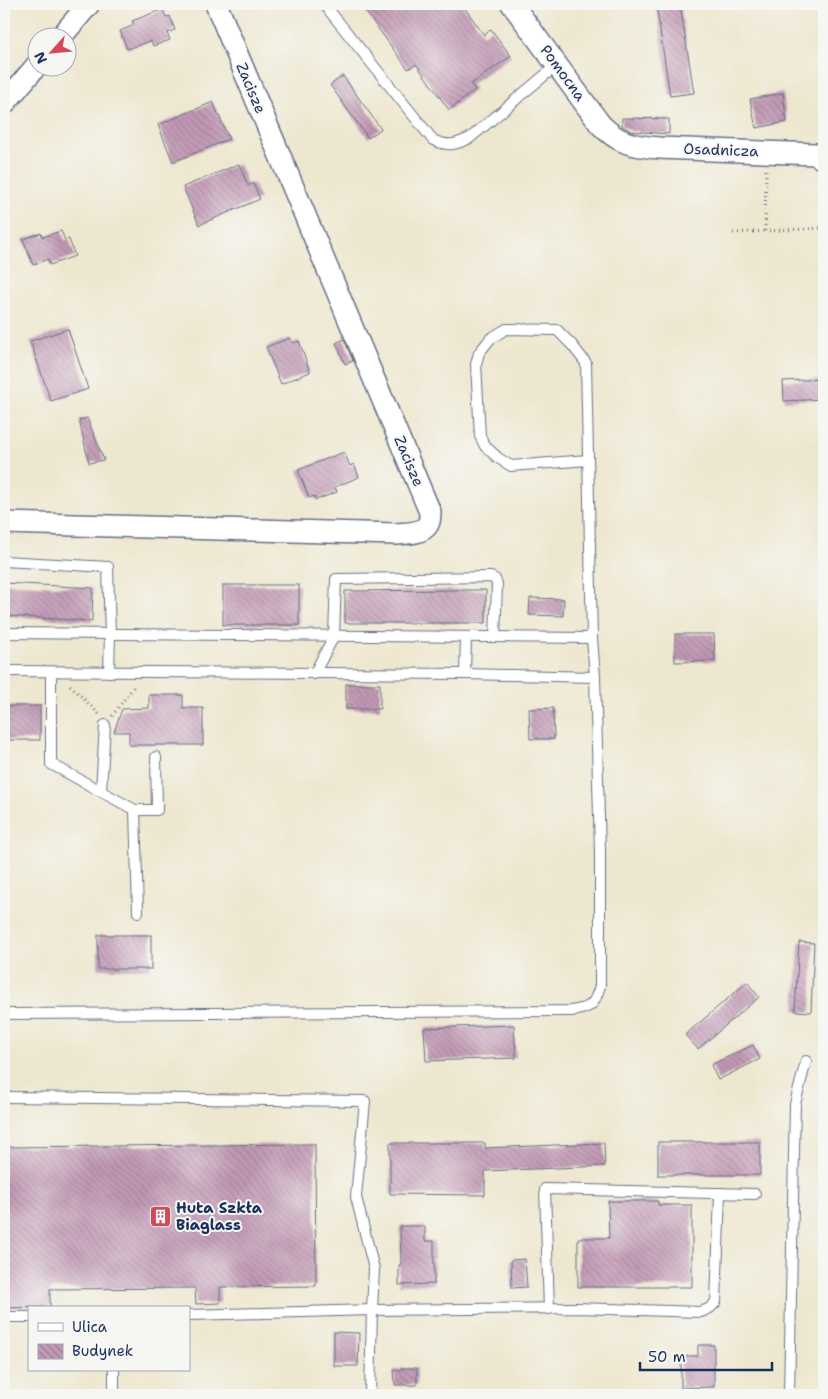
<svg xmlns="http://www.w3.org/2000/svg" width="828" height="1399" font-family="'Shantell Sans',sans-serif">
  <style>
    .building { fill: url(#building-back-hatch) }
    .lines { fill: none; stroke-linecap: round; stroke-linejoin: round }
    .lane-casing { stroke: #656f86; stroke-width: 12 }
    .street-casing { stroke: #656f86; stroke-width: 24 }
    .path { stroke: #656f86; stroke-width: 3; stroke-dasharray: 1 4; stroke-linecap: butt }
    .lane { stroke: #fff; stroke-width: 10 }
    .street { stroke: #fff; stroke-width: 21 }
    .labels { text-anchor: middle; dominant-baseline: central; stroke-width: 4; stroke-linejoin: round; paint-order: stroke }
    .street-label { font-size: 15px; fill: #1b2f5e; stroke: #f6f6f2 }
    .poi-label { font-size: 15px; font-weight: bold; fill: #1b2f5e; stroke: #f6f6f2; text-anchor: start }
  </style>
  <defs>
    <pattern id="building-back-hatch" width="6" height="6" patternUnits="userSpaceOnUse" patternTransform="scale(1.25)"><rect width="6" height="6" fill="#c299b5"/><path d="M-1 5l2 2M0 0l6 6M5-1l2 2" fill="none" stroke="#9d7d96"/></pattern>
  </defs>
  <rect width="100%" height="100%" fill="#f6f6f2"/>
  <filter id="ink" filterUnits="userSpaceOnUse"><feTurbulence type="fractalNoise" baseFrequency=".02" numOctaves="2"/><feDisplacementMap in="SourceGraphic" scale="10" xChannelSelector="R" yChannelSelector="G"/><feConvolveMatrix kernelMatrix="1 2 1 2 8 2 1 2 1" color-interpolation-filters="sRGB"/></filter>
  <filter id="wash" filterUnits="userSpaceOnUse"><feTurbulence type="fractalNoise" baseFrequency=".0096" numOctaves="4" result="noise"/><feDisplacementMap in="SourceGraphic" scale="20" xChannelSelector="R" yChannelSelector="G"/><feGaussianBlur stdDeviation="1.12" result="paint"/><feColorMatrix in="noise" values="0 0 0 0 0 0 0 0 0 0 0 0 0 0 0 0 0 1.4 0 .05"/><feComposite in="paint" operator="in"/></filter>
  <g filter="url(#wash)">
    <rect width="100%" height="100%" fill="#eee7cf"/>
    <g id="blocks">
      <g class="building">
        <polygon points="360,4 462,4 484,35 491,29 511,56 471,84 475,90 449,110 416,64 408,69"/>
        <polygon points="656,4 680,4 694,93 670,96"/>
        <polygon points="163,9 166,17 170,16 175,30 167,33 170,40 153,46 151,41 127,49 120,31 134,25 132,21"/>
        <polygon points="343,76 381,129 368,138 330,85"/>
        <polygon points="783,93 787,122 756,128 750,99"/>
        <polygon points="213,102 229,139 173,162 158,125"/>
        <polygon points="622,118 669,119 669,134 631,131 622,126"/>
        <polygon points="239,164 248,186 253,183 260,199 199,225 183,187"/>
        <polygon points="61,231 65,240 69,239 75,256 50,265 48,259 33,265 23,239 41,233 42,237"/>
        <polygon points="68,329 88,389 51,401 30,341"/>
        <polygon points="290,338 293,343 299,341 310,372 281,384 266,347"/>
        <polygon points="344,339 353,361 345,364 336,343"/>
        <polygon points="824,379 824,399 784,401 783,381"/>
        <polygon points="87,418 104,460 89,463 79,420"/>
        <polygon points="344,452 350,466 354,464 359,477 335,487 337,492 316,500 314,496 309,498 298,470"/>
        <polygon points="4,583 93,588 92,621 4,616"/>
        <rect x="223" y="585" width="76" height="40"/>
        <polygon points="459,590 486,590 486,623 345,623 345,591"/>
        <polygon points="530,598 564,599 563,616 529,615"/>
        <polygon points="675,634 714,634 715,661 675,662"/>
        <rect x="346" y="684" width="34" height="25"/>
        <polygon points="149,695 183,695 183,708 203,708 203,745 129,745 129,732 114,732 122,709 149,708"/>
        <rect x="4" y="706" width="36" height="34"/>
        <polygon points="553,708 554,739 530,739 529,709"/>
        <rect x="98" y="935" width="53" height="34"/>
        <polygon points="799,942 814,943 811,1012 795,1011"/>
        <polygon points="747,982 759,997 698,1049 685,1035"/>
        <polygon points="514,1025 516,1058 426,1061 424,1028"/>
        <polygon points="753,1045 760,1059 718,1080 711,1065"/>
        <rect x="658" y="1142" width="102" height="33"/>
        <polygon points="390,1143 485,1143 485,1148 604,1143 605,1166 485,1171 485,1195 390,1194"/>
        <polygon points="315,1144 316,1286 220,1287 220,1303 196,1304 195,1288 50,1289 50,1307 4,1308 4,1147"/>
        <polygon points="608,1201 658,1201 658,1205 692,1205 692,1287 578,1287 578,1238 609,1238"/>
        <polygon points="400,1226 425,1226 425,1241 434,1241 434,1284 399,1285 399,1265 401,1264"/>
        <polygon points="525,1259 527,1287 512,1288 511,1260"/>
        <polygon points="334,1332 359,1333 358,1366 334,1366"/>
        <polygon points="698,1345 714,1345 714,1387 681,1388 681,1356 698,1356"/>
        <polygon points="401,1368 417,1368 417,1385 395,1385 394,1370 401,1370"/>
      </g>
    </g>
  </g>
  <g filter="url(#ink)">
    <use href="#blocks" fill-opacity="0" stroke="#656f86" stroke-width="1"/>
    <g class="lines">
      <defs>
        <g id="lane">
          <path d="M324,4L433,140C449,147 455,145 470,138L557,65"/>
          <polyline points="4,561 108,567 110,634 109,672"/>
          <polyline points="4,633 592,638"/>
          <polyline points="4,671 465,674 595,677"/>
          <polyline points="51,672 51,764 135,810 138,912"/>
          <polyline points="314,674 334,636 336,579 491,577 495,579 497,584 495,637"/>
          <polyline points="465,674 466,637"/>
          <polyline points="101,791 105,725"/>
          <polyline points="135,810 157,810 156,757"/>
          <path d="M4,1014L571,1011C591,1008 594,1006 600,986V851L595,677L592,638L586,363L572,345L557,330L506,329L490,339L479,353L476,364L480,436L485,446L498,458L511,466L588,460"/>
          <polyline points="4,1097 365,1101 356,1197 374,1269 372,1310 577,1308 701,1312 710,1308 716,1302 720,1193"/>
          <polyline points="549,1309 545,1189 755,1194"/>
          <polyline points="189,1315 372,1310 370,1395"/>
          <polyline points="4,1317 29,1317"/>
          <polyline points="114,1395 114,1370"/>
          <polyline points="789,1395 795,1104 806,1061"/>
        </g>
        <g id="street">
          <path d="M512,4L600,124C619,144 633,146 659,148L816,154L824,160"/>
          <polyline points="60,38 89,4"/>
          <polyline points="4,104 38,64"/>
          <path d="M4,523L397,534C406,533 423,534 428,524C430,521 430,516 430,512L216,4"/>
        </g>
      </defs>
      <use href="#lane" class="lane-casing"/>
      <use href="#street" class="street-casing"/>
      <g class="path">
        <polyline points="766,170 765,231 824,228"/>
        <polyline points="733,233 765,231"/>
        <polyline points="4,653 10,657"/>
        <polyline points="70,685 99,714"/>
        <polyline points="112,716 135,685"/>
      </g>
      <use href="#lane" class="lane"/>
      <use href="#street" class="street"/>
    </g>
  </g>
  <defs>
    <symbol id="building-square" viewBox="-11 -11 22 22"><rect x="-9" y="-9" width="18" height="18" rx="4" fill="#d1495b" stroke="#f6f6f2"/><path d="M-4-6H4V6H1V3H-1V6H-4ZM-2.5-4.3h1.7v1.8h-1.7ZM.8-4.3h1.7v1.8H.8ZM-2.5-1h1.7V.8h-1.7ZM.8-1h1.7V.8H.8Z" fill="#fff"/></symbol>
  </defs>
  <g fill-rule="evenodd">
    <use href="#building-square" x="148" y="1204" width="25" height="25"/>
  </g>
  <g class="labels">
    <g class="street-label">
      <text transform="translate(563 73) rotate(54)">Pomocna</text>
      <text transform="translate(251 88) rotate(67)">Zacisze</text>
      <text transform="translate(721 150) rotate(2)">Osadnicza</text>
      <text transform="translate(409 461) rotate(67)">Zacisze</text>
    </g>
    <g class="poi-label">
      <text x="176" y="1208">Huta Szkła<tspan x="176" dy="17">Biaglass</tspan></text>
    </g>
  </g>
  <rect width="828" height="1399" fill="none" stroke="#f6f6f2" stroke-width="20"/>
  <rect x="28" y="1306" width="162" height="65" fill="#f6f6f2" stroke="#9ea6b7"/>
  <rect x="38" y="1323" width="25" height="8" fill="#ffffff" stroke="#9ea6b7"/>
  <text x="72" y="1332" font-size="15" fill="#1b2f5e">Ulica</text>
  <rect x="38" y="1344" width="25" height="15" fill="url(#building-back-hatch)" stroke="#9ea6b7"/>
  <text x="72" y="1356" font-size="15" fill="#1b2f5e">Budynek</text>
  <g transform="translate(52 52) rotate(243)"><circle r="24" fill="#f6f6f2" stroke="#9ea6b7"/>
  <path d="M0-4L9 19L0 12L-9 19Z" fill="#d1495b"/>
  <text y="-8" font-size="14" font-weight="bold" text-anchor="middle" fill="#1b2f5e">N</text>
  </g>
  <path d="M640 1362v8h132v-8" fill="none" stroke="#1b2f5e" stroke-width="2.5"/>
  <text x="648" y="1362" font-size="15" fill="#1b2f5e" stroke="#f6f6f2" stroke-width="4" paint-order="stroke">50 m</text>
</svg>
